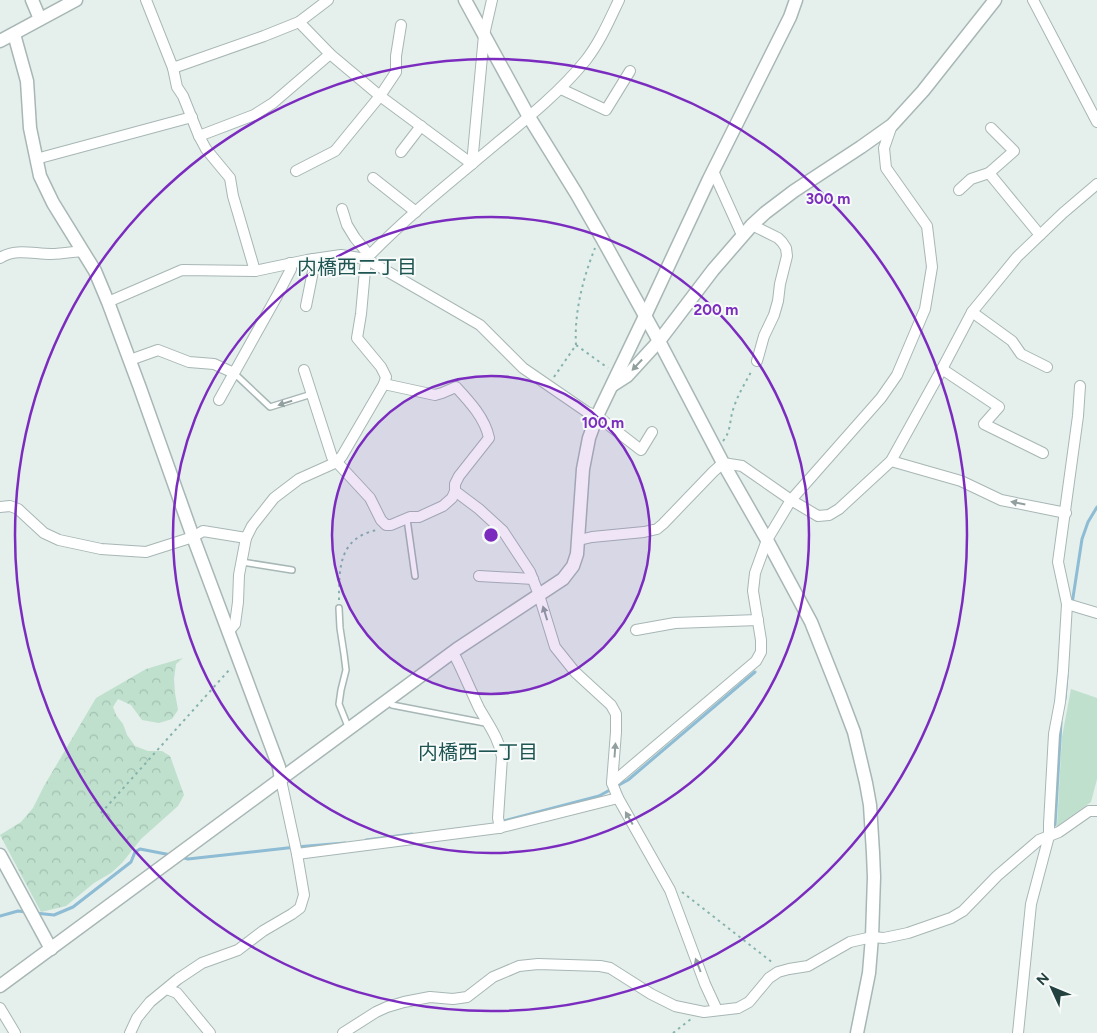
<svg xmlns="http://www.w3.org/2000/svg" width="1097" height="1033" font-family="Figtree,'Noto Sans JP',sans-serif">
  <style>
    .green { fill: #bee0cd }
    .forest { fill: url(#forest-crowns) }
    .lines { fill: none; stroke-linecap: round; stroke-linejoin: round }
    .stream { stroke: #8dbcd4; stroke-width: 3 }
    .service-casing { stroke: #a7b7b5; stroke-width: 8 }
    .minor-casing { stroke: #a7b7b5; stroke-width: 12 }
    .tertiary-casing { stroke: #a7b7b5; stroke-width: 15 }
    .path { stroke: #85b3ac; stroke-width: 2; stroke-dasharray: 2.5 4; stroke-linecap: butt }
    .service { stroke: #fff; stroke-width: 5 }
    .minor { stroke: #fff; stroke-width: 10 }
    .tertiary { stroke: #fff; stroke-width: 12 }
    .oneway { fill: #91a09f }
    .ring { fill: none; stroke: #7b2cbf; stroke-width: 2.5 }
    .labels { text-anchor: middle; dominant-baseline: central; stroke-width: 4; stroke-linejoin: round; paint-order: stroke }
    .neighbourhood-label { font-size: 20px; fill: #1e5451; stroke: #f6fbf9 }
    .centre { fill: #7b2cbf; stroke: #f6fbf9; stroke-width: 2.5 }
    .ring-label { font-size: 15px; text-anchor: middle; font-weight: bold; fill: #7b2cbf; stroke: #f6fbf9; stroke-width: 4; stroke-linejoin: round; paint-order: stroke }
  </style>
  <defs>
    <pattern id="forest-crowns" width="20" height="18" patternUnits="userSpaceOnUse" patternTransform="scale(1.25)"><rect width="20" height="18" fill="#bee0cd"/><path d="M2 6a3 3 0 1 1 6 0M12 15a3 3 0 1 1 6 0" fill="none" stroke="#a3c1b1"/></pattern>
  </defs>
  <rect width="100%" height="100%" fill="#e5efec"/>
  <polygon class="green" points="1071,689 1097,698 1097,779 1091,802 1057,826 1062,737"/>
  <polygon class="forest" points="183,658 176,664 174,679 175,693 178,710 172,719 159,723 142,720 131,705 118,699 113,707 116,715 123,724 127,735 135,746 148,751 162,751 170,756 184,795 178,806 141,839 122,863 111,873 94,883 66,906 41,912 0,835 21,822 33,808 44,786 96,698 146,669"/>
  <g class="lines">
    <g class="stream">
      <polyline points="1072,604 1082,539 1088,522 1097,507"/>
      <polyline points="1065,699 1067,675"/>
      <polyline points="500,822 599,796 628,780 755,672"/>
      <polyline points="1055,825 1061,722"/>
      <polyline points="366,840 412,834"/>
      <polyline points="180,857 188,859 296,847 345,843"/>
      <polyline points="35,913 54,915 73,907 131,862 135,852 140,849 171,855"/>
      <polyline points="0,916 18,911 26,912"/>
    </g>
    <defs>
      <g id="service">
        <polyline points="234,373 270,407 312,394"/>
        <polyline points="407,519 415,576"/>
        <polyline points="242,562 292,570"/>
        <polyline points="339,608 340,628 344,654 346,670 341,690 339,704 349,729"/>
        <polyline points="389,701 392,705 485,723 488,722"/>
      </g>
      <g id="minor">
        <polyline points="146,0 173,68 177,87 183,96 199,136 206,149 230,178 233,196 255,271"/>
        <polyline points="1033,0 1097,122"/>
        <polyline points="299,22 330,54 380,96 472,164"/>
        <polyline points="173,68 264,36 299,22 328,0"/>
        <polyline points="561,89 606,110 630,71"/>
        <polyline points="199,136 254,115 273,103 330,54"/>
        <polyline points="401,152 421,126"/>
        <polyline points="36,159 192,117"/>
        <polyline points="472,164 484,35 492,0"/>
        <polyline points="296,171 335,151 380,96 396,72 396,56 401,25"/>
        <polyline points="713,171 742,235"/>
        <polyline points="989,173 1014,151 991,128"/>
        <polyline points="373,178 416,212"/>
        <polyline points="959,190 971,179 989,173 1040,235"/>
        <polyline points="342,209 347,225 355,238 369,255"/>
        <polyline points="752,225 778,238 782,242 786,248 787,256 780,284 778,301 774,315 764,336 757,361"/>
        <path d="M0,258C16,248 33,254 51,254C61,254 72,252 82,251"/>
        <polyline points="108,302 182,270 255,271 307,260 341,255 366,259 480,325 523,368 587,412 597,416 641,450 652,432"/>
        <polyline points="306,306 314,266 313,259"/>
        <polyline points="972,312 1012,341 1021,354 1047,367"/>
        <polyline points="130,360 158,350 189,362 214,364 234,373"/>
        <polyline points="942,369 999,407 984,424 1043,453"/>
        <path d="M304,370L332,457L370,498L381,520L386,525H391L410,517H419L443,506L452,498L455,491V484L459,476L489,438C485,418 469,401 456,387L442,393L435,395L384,384"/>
        <polyline points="219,400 277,296 291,269 290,263"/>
        <polyline points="891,461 961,481 1001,500 1066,513"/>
        <polyline points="455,491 479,509 503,531 530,572 539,595 555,647 575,672 611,705 616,714 616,732 612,783 618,798 670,890 705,984 717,1010"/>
        <polyline points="0,507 10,506 18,509 44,533 59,540 101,549 146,552 193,537 203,531 246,538"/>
        <polyline points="579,540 592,537 644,532 657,529 663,524 713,472 723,463 742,466 791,500 818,516 829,515 839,509 891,461 942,369 972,312 1017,257 1063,213 1097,184"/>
        <polyline points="479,576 533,579"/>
        <polyline points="1067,604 1097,613"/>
        <polyline points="636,630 675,623 758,620"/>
        <path d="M228,632L235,624L238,602L239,575L246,538L252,526L274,498L299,479L337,462L342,456L384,384L386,377L381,367L357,338L361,314L366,259C406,217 453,180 497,143C529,117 560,92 586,60C600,42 609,21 619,0"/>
        <path d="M452,653L456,658C464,674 471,691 479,708C488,724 499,738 502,757L498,818L500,828"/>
        <polyline points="612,783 756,661 761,652 761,640 753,591 755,573 767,540 791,500 881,398 897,375 925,309 932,267 927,226 886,168 884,148 892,125"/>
        <polyline points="297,854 498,828 618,798"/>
        <polyline points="167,989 177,993 210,1033"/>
        <polyline points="0,1008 15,1033"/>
        <polyline points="130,1033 137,1018 150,1002 178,979 202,963 238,950 263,931 292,914 300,908 304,895 297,854 281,780"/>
        <polyline points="343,1033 376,1012 387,1007 404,1002 430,997 453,999 467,997 493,977 519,966 538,964 600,966 610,968 651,994 675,1006 704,1012 738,1008 749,1002 769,978 778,972 789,969 808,966 850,942 872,937 884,938 908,933 951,918 963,911 997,876 1039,840 1059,832 1089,811 1097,811"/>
        <polyline points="1018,1033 1031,904 1049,836 1049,824 1054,734 1060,702 1063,671 1067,604 1058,562 1078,416 1080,386"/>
      </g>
      <g id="tertiary">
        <polyline points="32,0 40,19"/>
        <polyline points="465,0 529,117 576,193 603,240 659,341 723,463 767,540 811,622 840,695 854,732 866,783 870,805 873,853 874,877 872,937 869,973 857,1033"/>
        <polyline points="14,34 27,81 30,128 40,176 53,203 95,271 108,302 140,388 193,537 279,767 281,780"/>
        <polyline points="0,41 76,0"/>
        <polyline points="613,385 627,376 659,341 713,270 752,225 765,213 794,191 861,147 892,125 923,91 995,0"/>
        <polyline points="0,855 51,949"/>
        <polyline points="0,986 457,649 563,579 573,566 577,554 583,469 589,438 597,416 645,316 709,179 790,17 796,0"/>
      </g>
    </defs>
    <use href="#service" class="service-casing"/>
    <use href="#minor" class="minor-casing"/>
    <use href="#tertiary" class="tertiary-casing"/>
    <g class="path">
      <path d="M576,345C574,313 583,278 595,248"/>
      <polyline points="554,377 576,345 608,368"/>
      <path d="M723,441C732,430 729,419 734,407C738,394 746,382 752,370"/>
      <path d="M339,600C339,567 339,538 377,530"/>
      <polyline points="101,813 230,669"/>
      <polyline points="682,892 773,963"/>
      <polyline points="673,1033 691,1019"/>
    </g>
    <use href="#service" class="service"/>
    <use href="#minor" class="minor"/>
    <use href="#tertiary" class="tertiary"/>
  </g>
  <defs><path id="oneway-solid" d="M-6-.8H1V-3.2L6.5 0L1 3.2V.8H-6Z" transform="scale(1.25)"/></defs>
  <g class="oneway">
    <use href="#oneway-solid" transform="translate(637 365) rotate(133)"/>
    <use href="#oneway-solid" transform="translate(285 403) rotate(163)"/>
    <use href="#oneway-solid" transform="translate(1018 503) rotate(-169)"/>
    <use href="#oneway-solid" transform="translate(545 613) rotate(-107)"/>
    <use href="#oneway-solid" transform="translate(615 750) rotate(-86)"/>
    <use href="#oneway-solid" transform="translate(629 818) rotate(-120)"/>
    <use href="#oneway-solid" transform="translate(698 965) rotate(-111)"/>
  </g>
  <circle cx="491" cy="535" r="159" fill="#7b2cbf" fill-opacity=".12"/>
  <g class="ring">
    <circle cx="491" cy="535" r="159"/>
    <circle cx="491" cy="535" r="318"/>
    <circle cx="491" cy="535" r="476"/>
  </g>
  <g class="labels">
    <g class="neighbourhood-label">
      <text x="357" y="267">内橋西二丁目</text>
      <text x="478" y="752">内橋西一丁目</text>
    </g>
  </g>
  <circle cx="491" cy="535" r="8" class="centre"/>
  <g class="ring-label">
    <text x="828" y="204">300 m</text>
    <text x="716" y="315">200 m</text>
    <text x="603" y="428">100 m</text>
  </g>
  <g transform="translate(1052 988) rotate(314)" stroke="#f6fbf9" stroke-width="4" paint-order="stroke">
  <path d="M0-4L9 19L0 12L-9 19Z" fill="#23413f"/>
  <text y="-8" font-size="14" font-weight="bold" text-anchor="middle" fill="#23413f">N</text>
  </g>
</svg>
